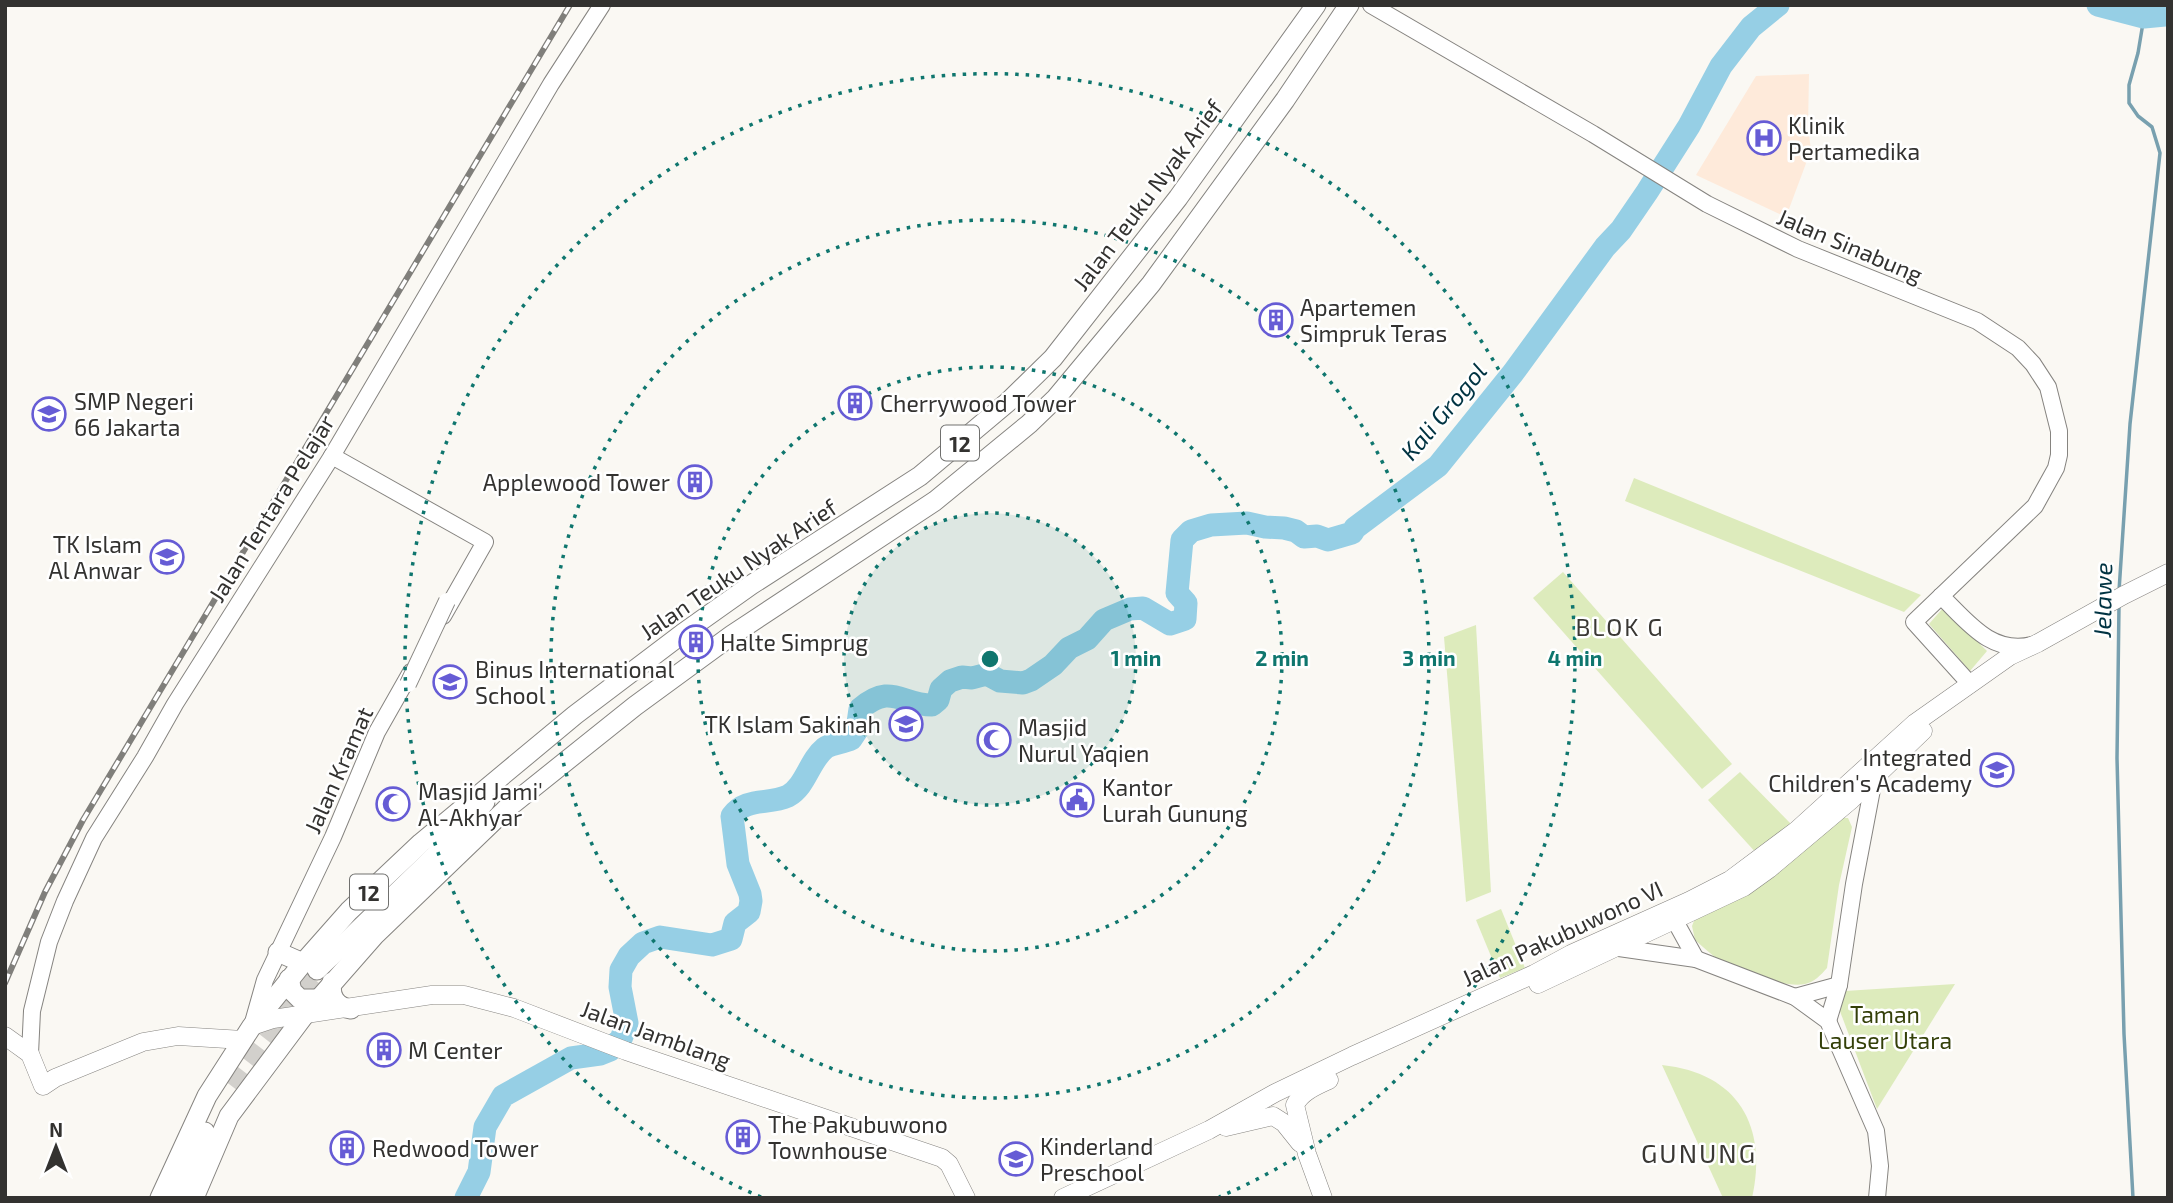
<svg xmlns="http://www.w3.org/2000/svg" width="2173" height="1203" font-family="'Exo 2',sans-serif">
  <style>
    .medical { fill: #feeada }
    .green { fill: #ddebbc }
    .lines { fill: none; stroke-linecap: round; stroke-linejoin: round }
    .stream { stroke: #78a0af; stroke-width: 3.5 }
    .river { stroke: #96cfe5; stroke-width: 23 }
    .highway-tunnel { stroke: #d2d0cc; stroke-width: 19; stroke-dasharray: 19 10; stroke-linecap: butt }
    .secondary-casing { stroke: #868480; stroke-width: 18 }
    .primary-casing { stroke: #868480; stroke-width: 19 }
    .highway-casing { stroke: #868480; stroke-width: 21 }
    .secondary { stroke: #fff; stroke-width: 16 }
    .primary { stroke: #fff; stroke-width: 18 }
    .highway { stroke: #fff; stroke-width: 19 }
    .rail-casing { stroke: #807f7b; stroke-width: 6 }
    .rail { stroke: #fff; stroke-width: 3.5; stroke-dasharray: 10; stroke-linecap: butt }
    .secondary-bridge-casing { stroke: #868480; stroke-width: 18; stroke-linecap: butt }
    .secondary-bridge { stroke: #fff; stroke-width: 16 }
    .ring { fill: none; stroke: #0f766e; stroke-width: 3.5; stroke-dasharray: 3.5 7 }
    .labels { text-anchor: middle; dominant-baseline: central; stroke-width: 5; stroke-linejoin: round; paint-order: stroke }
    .shield { fill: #fff; stroke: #70706e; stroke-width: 2 }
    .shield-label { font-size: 21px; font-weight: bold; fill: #333230 }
    .poi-label { font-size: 23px; fill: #333230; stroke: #fff; text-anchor: start }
    .street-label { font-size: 23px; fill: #333230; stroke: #fff }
    .park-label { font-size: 23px; fill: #344009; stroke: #fff }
    .water-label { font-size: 24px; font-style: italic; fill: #003342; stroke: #fff }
    .neighbourhood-label { font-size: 24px; letter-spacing: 2px; fill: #3a3834; stroke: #fff }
    .quarter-label { font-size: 26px; letter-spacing: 2px; fill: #3a3834; stroke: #fff }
    .centre { fill: #0f766e; stroke: #fff; stroke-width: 3.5 }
    .ring-label { font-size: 21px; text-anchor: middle; font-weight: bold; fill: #0f766e; stroke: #fff; stroke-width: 5; stroke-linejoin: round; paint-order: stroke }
  </style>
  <rect width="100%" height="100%" fill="#faf8f3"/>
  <polygon class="medical" points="1809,74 1808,127 1811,150 1786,217 1696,175 1756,76"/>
  <g class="green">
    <polygon points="1634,478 1921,595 1904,612 1625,501"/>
    <polygon points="1563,572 1732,764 1702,789 1533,598"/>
    <polygon points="1943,608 1987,651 1970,671 1929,624"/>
    <polygon points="1476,625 1491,892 1466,902 1444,637"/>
    <polygon points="1740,772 1792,825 1758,855 1708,800"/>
    <path d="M1842,818H1848L1852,827L1839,885L1827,968C1821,975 1814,982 1805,984C1785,988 1744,973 1726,964C1715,958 1704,948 1695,940L1692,926L1694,921L1753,886Z"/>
    <polygon points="1501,909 1525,968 1500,978 1476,920"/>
    <polygon points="1955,984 1877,1109 1838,1006 1845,991"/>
    <path d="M1662,1065C1738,1073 1768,1126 1752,1198H1723Z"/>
  </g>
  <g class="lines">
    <g class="stream">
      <polyline points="2119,591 2130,424 2160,153 2152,127 2138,116 2129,103 2129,85 2138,53 2144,17"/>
      <polyline points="2119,605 2117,758 2124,1034 2133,1198"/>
    </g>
    <g class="river">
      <polyline points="2098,5 2144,17 2165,15 2168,11"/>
      <path d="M466,1198L479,1172L485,1127L503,1096L571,1058L600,1054L610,1050L621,1039L627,1023L620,987L621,970L629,956L643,943L660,937L712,945L731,939L735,923L749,912L751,901L750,894L738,864L732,816C746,797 768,805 788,796C806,786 809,761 825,748C831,743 843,743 851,739L857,730L860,709C891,682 901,705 932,705L938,700L941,689L950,681L962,677L972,678L987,674L1000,681L1023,683L1031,680L1053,665L1069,648L1087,639L1104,620L1130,609L1143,608L1170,624L1185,619L1186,603L1177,593L1182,540L1191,531L1211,525L1247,523L1265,527L1284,528L1296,531L1304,537L1317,536L1328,540L1352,533L1355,528L1438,466L1513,373L1605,247L1621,230L1647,192L1689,126L1721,66L1751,27L1778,5"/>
    </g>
    <polyline class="highway-tunnel" points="229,1084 317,970"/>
    <defs>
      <g id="secondary">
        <polyline points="1371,5 1593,134 1707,204 1798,249 1977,321 2018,348 2033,364 2048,387 2059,431 2059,455 2056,468 2035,506 1914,622 1970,684"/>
        <polyline points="332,456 485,542 443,616"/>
        <path d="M1941,596C1967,621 1991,655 2032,645"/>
        <polyline points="1669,910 1696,959"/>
        <polyline points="1619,948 1696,959 1795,997 1828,1021 1876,1131 1880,1166 1877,1198"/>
        <polyline points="1795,997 1839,985"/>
        <polyline points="1828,1021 1839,985 1854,884 1874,779"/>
        <polyline points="252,1026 265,980 333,837 377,732 411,672"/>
        <polyline points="30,1054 32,1011 49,942 65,901 94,838 145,757 175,704 332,456 551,84 602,5"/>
      </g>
      <g id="primary">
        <polyline points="1538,984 1744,887 1769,869 1851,800 1923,731"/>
        <polyline points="252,1026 273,1019 432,995 464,995 514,1008 626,1051 942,1158 949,1164 966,1198"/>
        <polyline points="5,1036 30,1054 43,1086 55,1078 143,1042 178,1036 243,1040"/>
        <polyline points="1226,1127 1273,1116 1284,1123 1300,1143"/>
        <polyline points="1063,1198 1209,1130 1275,1093 1352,1056 1534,974 1571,954 1689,901 1730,880 1797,830 1915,723 2010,656 2038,643 2124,595 2168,573"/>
        <path d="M1323,1198L1307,1154L1295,1105C1301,1092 1316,1086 1329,1080"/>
      </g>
      <g id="highway">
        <polyline points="278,952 303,963"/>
        <polyline points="317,970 452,839 485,802"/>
        <polyline points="289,979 292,991 300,999 317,999"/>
        <path d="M332,982C329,996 336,1007 351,1009"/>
        <polyline points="160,1198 207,1096 252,1026 303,963 349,911 421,843 575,715 682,634 751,585 920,476 1008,402 1053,358 1178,198 1316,5"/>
        <polyline points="176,1198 205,1132"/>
        <polyline points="194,1198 229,1116 303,1017 374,936 505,810 635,706 732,635 935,501 1029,424 1056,398 1151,284 1285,100 1349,5"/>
      </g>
    </defs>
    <use href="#secondary" class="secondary-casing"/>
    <use href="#primary" class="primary-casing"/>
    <use href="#highway" class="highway-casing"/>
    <use href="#secondary" class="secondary"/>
    <use href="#primary" class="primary"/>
    <use href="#highway" class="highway"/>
    <defs>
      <polyline id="rail" points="5,983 45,892 83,820 570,5"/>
    </defs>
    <use href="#rail" class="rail-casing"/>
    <use href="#rail" class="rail"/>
    <defs>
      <polyline id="secondary-bridge" points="408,684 447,601"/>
    </defs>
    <use href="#secondary-bridge" class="secondary-bridge-casing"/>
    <use href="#secondary-bridge" class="secondary-bridge"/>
  </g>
  <circle cx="990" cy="659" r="146" fill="#0f766e" fill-opacity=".12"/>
  <g class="ring">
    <circle cx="990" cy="659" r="146"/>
    <circle cx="990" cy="659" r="292"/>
    <circle cx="990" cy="659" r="439"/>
    <path d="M761 1197A585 585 0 1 1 1219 1197"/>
  </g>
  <defs>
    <symbol id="hospital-ring" viewBox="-11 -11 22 22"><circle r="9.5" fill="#fff" stroke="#665cd5" stroke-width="1.5"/><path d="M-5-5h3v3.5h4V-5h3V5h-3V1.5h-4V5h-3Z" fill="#665cd5"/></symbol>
    <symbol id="building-ring" viewBox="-11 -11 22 22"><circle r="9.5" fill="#fff" stroke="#665cd5" stroke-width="1.5"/><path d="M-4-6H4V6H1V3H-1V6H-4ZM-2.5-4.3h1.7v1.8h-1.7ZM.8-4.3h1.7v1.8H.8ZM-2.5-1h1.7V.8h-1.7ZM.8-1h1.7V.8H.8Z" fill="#665cd5"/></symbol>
    <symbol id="school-ring" viewBox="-11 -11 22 22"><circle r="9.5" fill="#fff" stroke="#665cd5" stroke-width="1.5"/><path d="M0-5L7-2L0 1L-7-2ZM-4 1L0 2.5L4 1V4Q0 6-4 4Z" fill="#665cd5"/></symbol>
    <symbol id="mosque-ring" viewBox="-11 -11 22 22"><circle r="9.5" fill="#fff" stroke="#665cd5" stroke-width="1.5"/><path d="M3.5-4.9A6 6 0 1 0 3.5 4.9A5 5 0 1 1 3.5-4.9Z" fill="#665cd5"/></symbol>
    <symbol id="civic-ring" viewBox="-11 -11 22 22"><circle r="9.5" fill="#fff" stroke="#665cd5" stroke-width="1.5"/><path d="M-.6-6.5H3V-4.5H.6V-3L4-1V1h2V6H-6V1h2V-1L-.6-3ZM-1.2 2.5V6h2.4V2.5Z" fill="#665cd5"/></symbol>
  </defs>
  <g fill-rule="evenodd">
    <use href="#hospital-ring" x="1745" y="119" width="38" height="38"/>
    <use href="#building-ring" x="1257" y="301" width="38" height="38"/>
    <use href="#building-ring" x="836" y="384" width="38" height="38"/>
    <use href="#school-ring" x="30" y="395" width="38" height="38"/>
    <use href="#building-ring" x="676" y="463" width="38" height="38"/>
    <use href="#school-ring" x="148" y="538" width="38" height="38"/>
    <use href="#building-ring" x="677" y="623" width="38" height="38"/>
    <use href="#school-ring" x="431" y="663" width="38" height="38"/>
    <use href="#school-ring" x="887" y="705" width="38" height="38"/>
    <use href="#mosque-ring" x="975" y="721" width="38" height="38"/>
    <use href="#school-ring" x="1978" y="751" width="38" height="38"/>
    <use href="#civic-ring" x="1058" y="781" width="38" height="38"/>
    <use href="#mosque-ring" x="374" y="785" width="38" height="38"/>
    <use href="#building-ring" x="365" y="1031" width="38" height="38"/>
    <use href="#building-ring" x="724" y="1118" width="38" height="38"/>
    <use href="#building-ring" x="328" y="1129" width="38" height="38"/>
    <use href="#school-ring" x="997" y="1140" width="38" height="38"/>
  </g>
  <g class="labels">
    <g class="shield">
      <rect x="941" y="425.5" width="38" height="35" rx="5"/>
      <rect x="350" y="874.5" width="38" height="35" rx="5"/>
    </g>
    <g class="shield-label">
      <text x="960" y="443">12</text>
      <text x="369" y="892">12</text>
    </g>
    <g class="poi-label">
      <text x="1788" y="125">Klinik<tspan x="1788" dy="26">Pertamedika</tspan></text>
      <text x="1300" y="307">Apartemen<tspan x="1300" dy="26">Simpruk Teras</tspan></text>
      <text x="74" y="401">SMP Negeri<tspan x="74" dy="26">66 Jakarta</tspan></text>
      <text x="880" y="403">Cherrywood Tower</text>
      <text x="670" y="482" text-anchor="end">Applewood Tower</text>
      <text x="142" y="544" text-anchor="end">TK Islam<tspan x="142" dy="26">Al Anwar</tspan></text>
      <text x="720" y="642">Halte Simprug</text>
      <text x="475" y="669">Binus International<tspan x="475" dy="26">School</tspan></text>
      <text x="881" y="724" text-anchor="end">TK Islam Sakinah</text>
      <text x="1018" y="727">Masjid<tspan x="1018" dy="26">Nurul Yaqien</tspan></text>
      <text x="1972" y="757" text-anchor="end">Integrated<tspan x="1972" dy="26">Children's Academy</tspan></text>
      <text x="1102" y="787">Kantor<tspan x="1102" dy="26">Lurah Gunung</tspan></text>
      <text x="418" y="791">Masjid Jami'<tspan x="418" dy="26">Al-Akhyar</tspan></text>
      <text x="408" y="1050">M Center</text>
      <text x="768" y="1124">The Pakubuwono<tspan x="768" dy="26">Townhouse</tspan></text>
      <text x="1040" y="1146">Kinderland<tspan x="1040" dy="26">Preschool</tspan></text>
      <text x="372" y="1148">Redwood Tower</text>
    </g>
    <g class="street-label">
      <text transform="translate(1147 195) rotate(-53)">Jalan Teuku Nyak Arief</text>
      <text transform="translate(1850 245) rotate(23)">Jalan Sinabung</text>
      <text transform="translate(271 508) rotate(-58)">Jalan Tentara Pelajar</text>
      <text transform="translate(738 569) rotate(-34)">Jalan Teuku Nyak Arief</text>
      <text transform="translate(338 770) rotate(-66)">Jalan Kramat</text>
      <text transform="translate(1562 933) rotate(-25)">Jalan Pakubuwono VI</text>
      <text transform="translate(656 1034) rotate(20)">Jalan Jamblang</text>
    </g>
    <g class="park-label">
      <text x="1885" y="1014">Taman<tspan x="1885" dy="26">Lauser Utara</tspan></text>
    </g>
    <g class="water-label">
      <text transform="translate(1443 411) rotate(-50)">Kali Grogol</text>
      <text transform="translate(2102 600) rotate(-89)">Jelawe</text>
    </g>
    <g class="neighbourhood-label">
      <text x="1620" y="626">BLOK G</text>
    </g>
    <g class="quarter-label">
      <text x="1699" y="1152">GUNUNG</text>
    </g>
  </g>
  <circle cx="990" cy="659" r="10" class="centre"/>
  <g class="ring-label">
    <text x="1136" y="666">1 min</text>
    <text x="1282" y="666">2 min</text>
    <text x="1429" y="666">3 min</text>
    <text x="1575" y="666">4 min</text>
  </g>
  <rect width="2173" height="1203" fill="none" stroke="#333230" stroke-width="14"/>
  <g transform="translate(56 1147)" stroke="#ffffff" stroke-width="5" paint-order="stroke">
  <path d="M0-5L12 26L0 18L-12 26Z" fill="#333230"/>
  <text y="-10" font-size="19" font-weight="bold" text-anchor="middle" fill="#333230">N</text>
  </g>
</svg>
